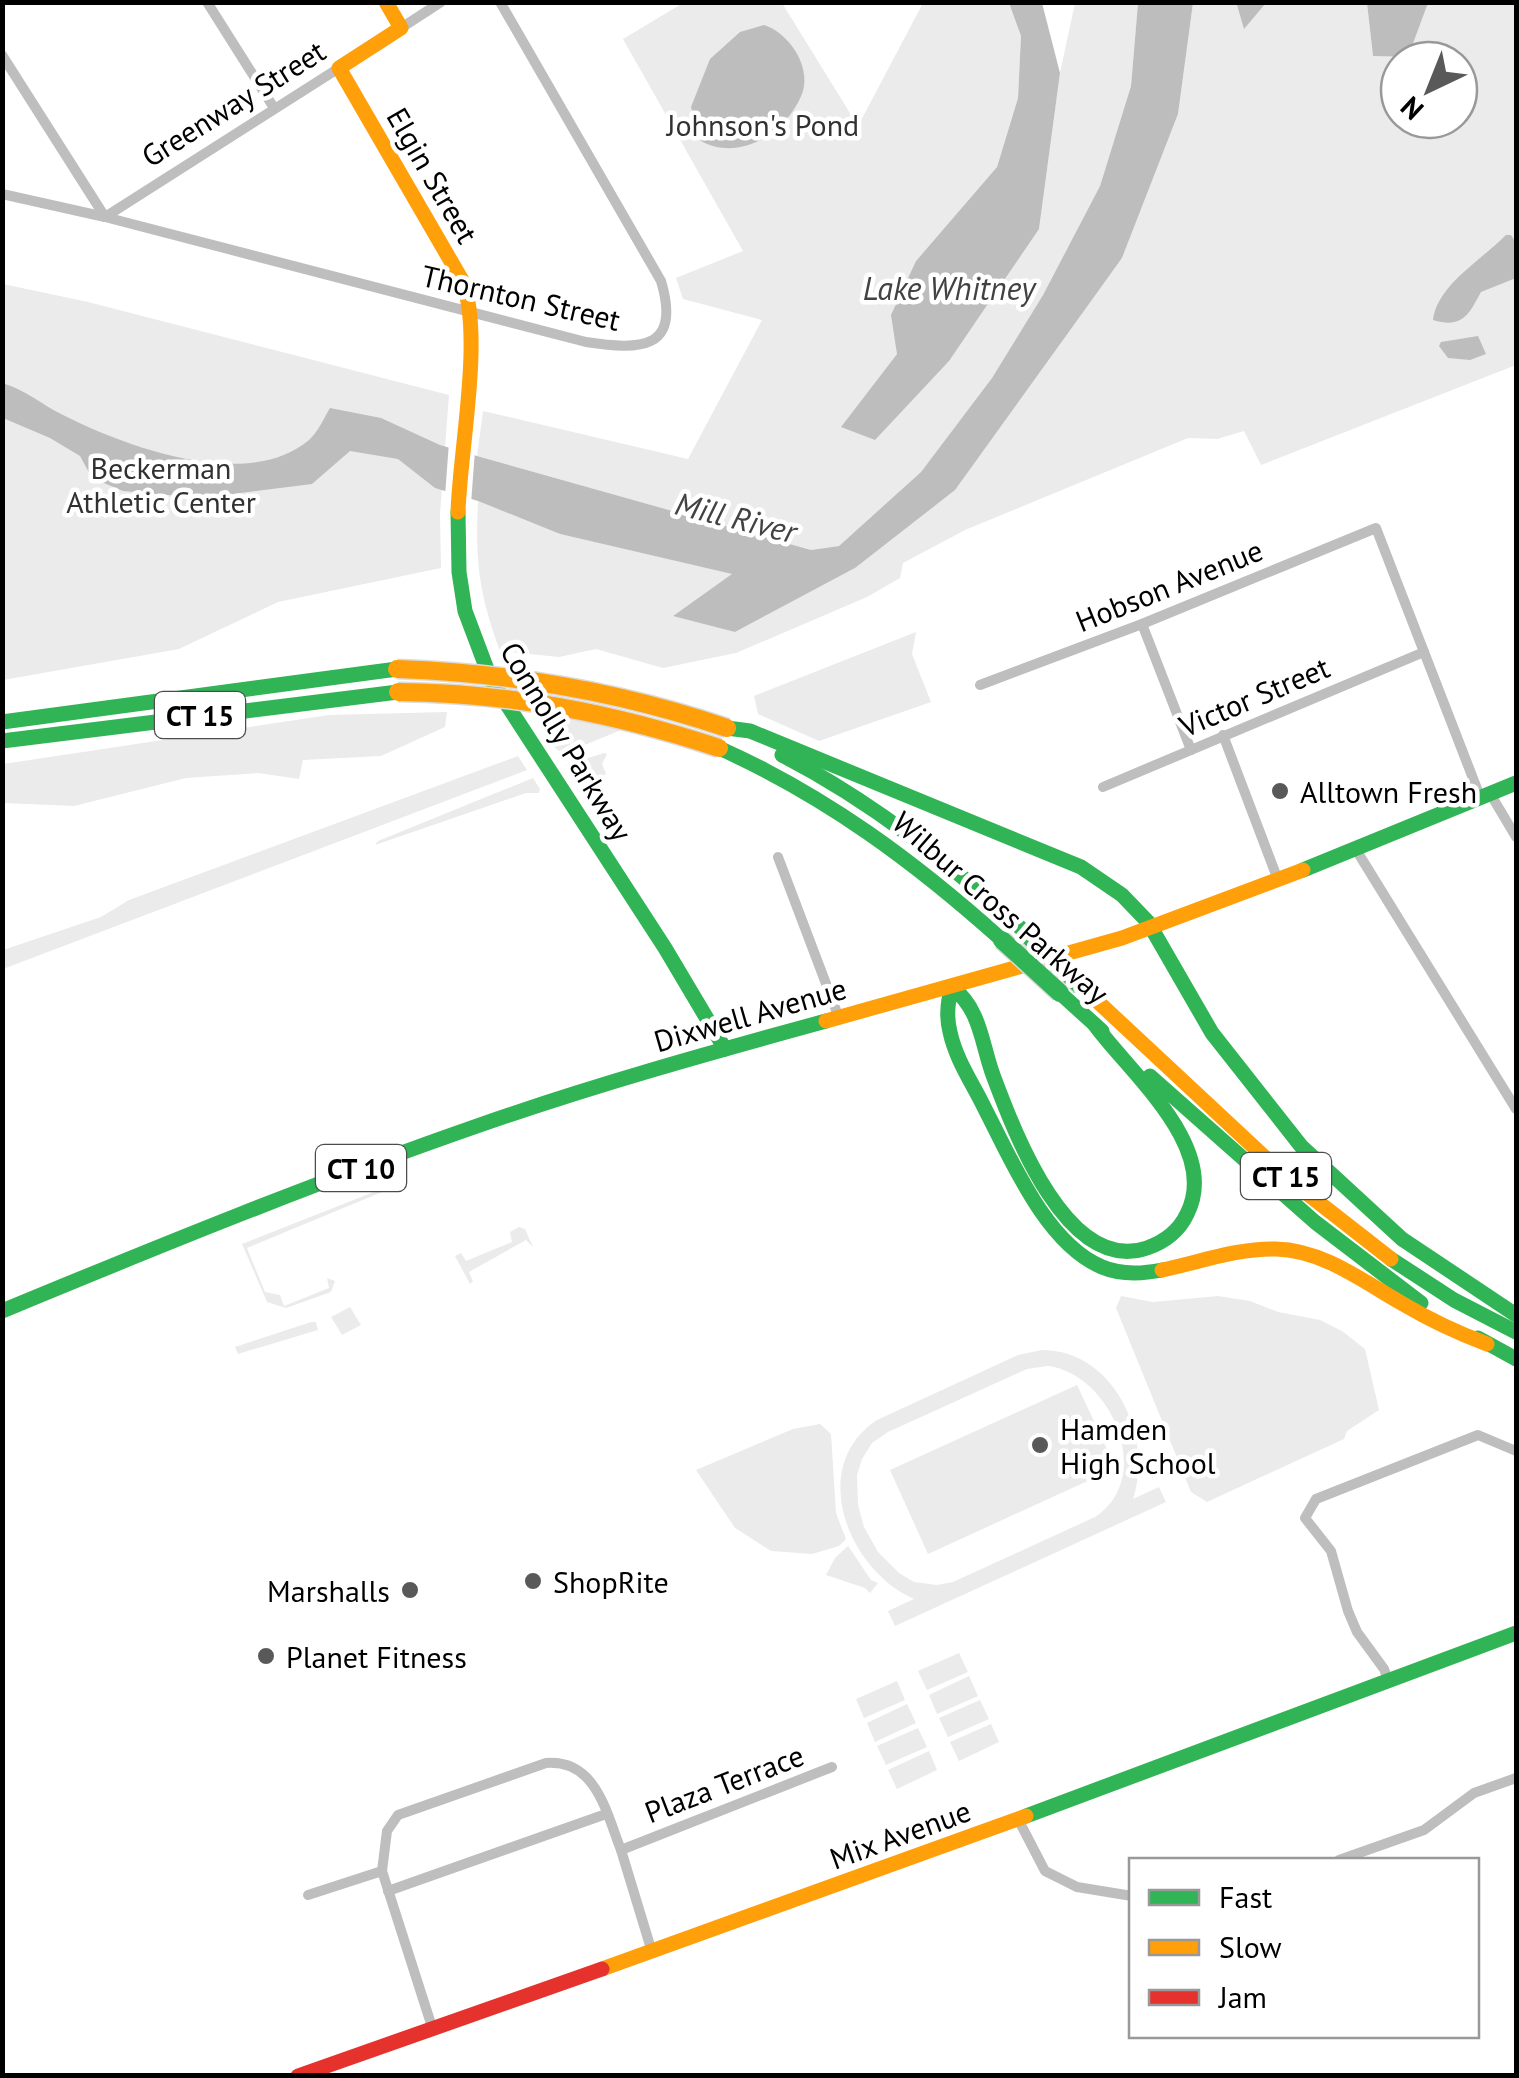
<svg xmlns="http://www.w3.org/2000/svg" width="1519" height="2078" font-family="'PT Sans',sans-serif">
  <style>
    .green { fill: #ebebeb; fill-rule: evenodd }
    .water { fill: #bdbdbd }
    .pier { fill: #fff }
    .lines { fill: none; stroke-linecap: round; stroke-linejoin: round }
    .street { stroke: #bebebe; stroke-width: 10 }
    .fast { stroke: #30b455; stroke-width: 15 }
    .slow { stroke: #ff9f0a; stroke-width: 15 }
    .jam { stroke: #e5322d; stroke-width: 15 }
    .fast-bridge-casing { stroke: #dbdbdb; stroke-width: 21; stroke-linecap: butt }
    .slow-bridge-casing { stroke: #dbdbdb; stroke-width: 21; stroke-linecap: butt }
    .fast-bridge { stroke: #30b455; stroke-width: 18 }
    .slow-bridge { stroke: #ff9f0a; stroke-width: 18 }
    .poi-dot { fill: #595959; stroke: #fff; stroke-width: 4 }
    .labels { text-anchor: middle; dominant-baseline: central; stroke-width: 9; stroke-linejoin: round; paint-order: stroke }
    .shield { fill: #fff; stroke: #4c4c4c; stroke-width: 2.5 }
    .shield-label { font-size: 28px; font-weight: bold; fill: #000 }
    .street-label { font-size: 30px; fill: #000; stroke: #fff }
    .park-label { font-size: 30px; fill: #313131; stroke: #fff }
    .poi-label { font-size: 30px; fill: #000; stroke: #fff; text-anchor: start }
    .water-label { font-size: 32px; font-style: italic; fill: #424242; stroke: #fff }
  </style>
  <rect width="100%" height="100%" fill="#fff"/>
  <g class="green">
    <polygon points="683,3 782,3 858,126 923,3 1009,3 1021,36 1018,98 997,167 916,261 897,354 842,426 875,440 1039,229 1060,73 1075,3 1138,3 1131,86 1100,186 1043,295 992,378 921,472 839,546 811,550 477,456 483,411 688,459 762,320 683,299 676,278 743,251 623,39"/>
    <path d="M1193,3H1236L1244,28L1266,3H1367L1373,56L1408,57L1428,3H1516V365L1261,465L1244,431L1217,439L1188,438L965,530L903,563L900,578L867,597L736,653L663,668L596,649L559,657L500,651C479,593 475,562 478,501L560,534L733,574L674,615L735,632L855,568L1041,368L1122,258L1178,114ZM1399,60H1459V120H1399Z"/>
    <polygon points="3,284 88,302 449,395 440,514 441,568 278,602 179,649 3,680"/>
    <polygon points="916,632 912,654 931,702 819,741 758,714 754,696"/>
    <polygon points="447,712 445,727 381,756 303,760 299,779 258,773 186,778 74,806 3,803 3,764 329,715"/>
    <polygon points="570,719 621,730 563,754 550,744 541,728 549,721"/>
    <polygon points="604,753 607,754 602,764 606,774 598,779 596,801 591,803 566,765"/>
    <polygon points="518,756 527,770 3,969 3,950 101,917 129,900"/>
    <polygon points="533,778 540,789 539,793 526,793 375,845 378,841"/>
    <polygon points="399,1182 399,1185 247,1248 265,1292 280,1295 284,1306 329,1288 327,1278 335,1281 331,1292 286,1308 267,1302 242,1244"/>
    <polygon points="519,1227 525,1229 533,1247 526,1240 469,1272 473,1281 470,1284 455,1256 461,1253 466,1261 512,1242 510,1232"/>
    <polygon points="1121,1296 1153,1302 1218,1296 1250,1301 1278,1312 1320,1320 1342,1331 1365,1349 1379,1410 1347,1431 1344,1439 1207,1502 1191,1492 1116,1308"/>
    <polygon points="350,1307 361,1325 342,1335 331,1317"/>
    <polygon points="311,1322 316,1322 318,1330 238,1354 235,1347"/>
    <path d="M1042,1350C1114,1350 1154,1437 1133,1499L1159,1487L1166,1502L895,1626L888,1611L914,1599C849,1571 806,1467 877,1420L1018,1355ZM1048,1366C1111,1374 1156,1477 1095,1517L953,1582L937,1585L914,1582L899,1573L878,1552L864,1527L858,1505L857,1475L862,1459L872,1443L888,1432L1027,1369Z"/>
    <polygon points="1077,1385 1116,1468 928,1554 890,1470"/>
    <polygon points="820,1424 831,1434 836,1513 846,1539 839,1546 812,1554 771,1551 735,1528 696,1470 793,1429"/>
    <polygon points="848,1546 871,1580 878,1583 870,1593 865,1588 826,1575 835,1558"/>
    <polygon points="959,1653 968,1672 927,1690 918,1671"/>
    <polygon points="969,1676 978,1696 937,1714 929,1695"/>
    <polygon points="897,1681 905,1700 864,1718 856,1699"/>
    <polygon points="980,1700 989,1719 948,1737 939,1718"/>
    <polygon points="907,1704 916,1723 875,1742 867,1723"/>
    <polygon points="991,1724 999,1742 959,1761 950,1742"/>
    <polygon points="918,1728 927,1747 886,1765 877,1746"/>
    <polygon points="929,1751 937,1770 897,1789 888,1770"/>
  </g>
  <g class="water">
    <polygon points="1236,2 1266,2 1266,3 1244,29"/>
    <polygon points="1009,3 1042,3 1060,73 1039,229 949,361 875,440 841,427 897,354 891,315 916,261 997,167 1018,98 1021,36"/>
    <path d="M1138,3H1193L1178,114L1122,258L955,490L855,568L735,632L673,616L732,574L560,534L478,501L435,488L398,459L350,451L312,484L201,498L123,491L92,478L80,456L50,438L3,418L2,383C25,389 42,405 63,415C126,447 248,492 309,440C318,432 324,418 330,408L381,418L440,445L477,456L811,550L839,546L921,472L992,378L1043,295L1100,186L1131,86Z"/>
    <polygon points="1367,3 1428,3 1408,57 1373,56"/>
    <path d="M764,25C789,33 812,67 802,94C786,134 739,162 701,141L691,107L710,59L740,32Z"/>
    <path d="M1506,235H1511L1516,243V278L1481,292C1469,314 1463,329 1433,320C1437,285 1483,259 1506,235Z"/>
    <polygon points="1478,336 1486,354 1470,360 1448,358 1439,346 1441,342"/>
  </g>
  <polygon class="pier" points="449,442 475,450 471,504 445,496"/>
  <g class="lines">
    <g class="street">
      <polyline points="207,2 274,108"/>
      <polyline points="401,28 441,2"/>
      <polyline points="2,55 105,217 339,68"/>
      <path d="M2,194L105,217L586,342C639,350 682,351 661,281L500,2"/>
      <polyline points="1142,624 1191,750"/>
      <polyline points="980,685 1142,624 1376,528 1481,799"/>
      <polyline points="1223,735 1278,880"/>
      <polyline points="1103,787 1424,652"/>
      <polyline points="1491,795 1516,837"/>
      <polyline points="1355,848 1516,1109"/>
      <polyline points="778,857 839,1018"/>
      <polyline points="1389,1682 1384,1669 1357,1632 1348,1611 1331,1551 1305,1518 1316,1499 1478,1435 1516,1451"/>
      <polyline points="1018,1819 1045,1871 1077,1887 1132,1896"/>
      <polyline points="1339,1860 1424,1830 1474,1793 1516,1778"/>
      <path d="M382,1871L387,1831L398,1815L546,1763C596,1759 606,1812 621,1850"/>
      <polyline points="388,1891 606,1814"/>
      <polyline points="308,1895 382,1871 432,2027"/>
      <polyline points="652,1952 621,1850 832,1767"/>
    </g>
    <g class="fast">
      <polyline points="458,512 459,572 465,611 491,680 665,948 725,1049"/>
      <polyline points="2,722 397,669"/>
      <polyline points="727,728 750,731 1081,867 1122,895 1148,922 1212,1033 1301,1146 1402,1239 1516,1315"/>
      <polyline points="2,741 398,692"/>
      <path d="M719,748C826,796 915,862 1002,940"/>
      <path d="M782,755C873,802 951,864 1026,933"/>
      <polyline points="1303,870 1516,783"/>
      <polyline points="1060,993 1102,1031"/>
      <path d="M1095,1025C1130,1073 1221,1148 1187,1214C1179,1231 1164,1242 1147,1248C1067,1275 1014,1131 993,1075C981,1042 981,1010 952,987C947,1003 946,1016 950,1032C956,1060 973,1084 985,1109C1011,1159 1046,1244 1102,1267C1121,1275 1142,1274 1162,1270"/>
      <polyline points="1150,1076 1315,1222 1421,1303"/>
      <polyline points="1391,1259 1454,1300 1516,1332"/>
      <path d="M2,1311C159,1246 316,1182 477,1126C591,1086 709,1053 826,1021"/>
      <polyline points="1478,1338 1516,1359"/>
      <polyline points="1026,1816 1516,1633"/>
    </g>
    <g class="slow">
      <path d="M386,2L401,28L339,68L463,282C483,338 460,449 458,512"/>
      <polyline points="1081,986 1286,1177 1391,1259"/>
      <polyline points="826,1021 1122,938 1303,870"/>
      <path d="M1162,1270C1200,1262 1238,1248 1276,1249C1323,1250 1364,1282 1403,1304C1430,1320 1458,1333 1487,1344"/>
      <polyline points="602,1969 1026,1816"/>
    </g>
    <polyline class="jam" points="298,2076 602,1969"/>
    <defs>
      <g id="fast-bridge">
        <polyline points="1026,933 1081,986"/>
        <polyline points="1002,940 1060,993"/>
      </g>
      <g id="slow-bridge">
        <path d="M397,669C512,673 618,691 727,728"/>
        <path d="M398,692C510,693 613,713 719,748"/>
      </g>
    </defs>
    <use href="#fast-bridge" class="fast-bridge-casing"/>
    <use href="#slow-bridge" class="slow-bridge-casing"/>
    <use href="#fast-bridge" class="fast-bridge"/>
    <use href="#slow-bridge" class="slow-bridge"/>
  </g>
  <g class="poi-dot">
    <circle cx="1280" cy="791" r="10"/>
    <circle cx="1040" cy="1445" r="10"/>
    <circle cx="533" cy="1581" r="10"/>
    <circle cx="410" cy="1590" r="10"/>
    <circle cx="266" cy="1656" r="10"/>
  </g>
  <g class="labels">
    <g class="shield">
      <rect x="155" y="692" width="90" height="46" rx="8"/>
      <rect x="316" y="1145" width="90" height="46" rx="8"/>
      <rect x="1241" y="1153" width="90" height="46" rx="8"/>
    </g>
    <g class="shield-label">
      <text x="200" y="715">CT 15</text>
      <text x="361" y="1168">CT 10</text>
      <text x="1286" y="1176">CT 15</text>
    </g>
    <g class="street-label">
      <text transform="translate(233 103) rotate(-32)">Greenway Street</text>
      <text transform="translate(433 175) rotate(60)">Elgin Street</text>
      <text transform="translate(521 297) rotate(13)">Thornton Street</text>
      <text transform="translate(1169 585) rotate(-22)">Hobson Avenue</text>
      <text transform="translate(1254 696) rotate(-23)">Victor Street</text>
      <text transform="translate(567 741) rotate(59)">Connolly Parkway</text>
      <text transform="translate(1001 907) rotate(41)">Wilbur Cross Parkway</text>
      <text transform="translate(750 1014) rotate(-16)">Dixwell Avenue</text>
      <text transform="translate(724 1783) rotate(-21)">Plaza Terrace</text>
      <text transform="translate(900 1834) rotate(-20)">Mix Avenue</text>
    </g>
    <g class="park-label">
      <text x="763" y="124">Johnson's Pond</text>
      <text x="161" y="467">Beckerman<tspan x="161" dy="34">Athletic Center</tspan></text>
    </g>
    <g class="poi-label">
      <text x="1300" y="791">Alltown Fresh</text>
      <text x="1060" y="1428">Hamden<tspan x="1060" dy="34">High School</tspan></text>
      <text x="553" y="1581">ShopRite</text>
      <text x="390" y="1590" text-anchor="end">Marshalls</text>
      <text x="286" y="1656">Planet Fitness</text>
    </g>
    <g class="water-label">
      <text x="949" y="288">Lake Whitney</text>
      <text transform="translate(736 517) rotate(14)">Mill River</text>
    </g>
  </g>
  <rect width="1519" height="2078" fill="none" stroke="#000000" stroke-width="10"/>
  <rect x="1129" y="1858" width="350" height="180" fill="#ffffff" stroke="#999999" stroke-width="2.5"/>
  <rect x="1149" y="1890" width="50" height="15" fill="#30b455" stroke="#999999" stroke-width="2.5"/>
  <text x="1219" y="1908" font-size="30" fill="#000000">Fast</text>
  <rect x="1149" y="1940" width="50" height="15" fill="#ff9f0a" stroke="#999999" stroke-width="2.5"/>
  <text x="1219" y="1958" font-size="30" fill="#000000">Slow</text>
  <rect x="1149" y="1990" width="50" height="15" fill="#e5322d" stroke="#999999" stroke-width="2.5"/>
  <text x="1219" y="2008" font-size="30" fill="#000000">Jam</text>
  <g transform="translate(1429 90) rotate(223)"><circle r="48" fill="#ffffff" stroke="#999999" stroke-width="2.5"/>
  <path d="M0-8L18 38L0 25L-18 38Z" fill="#595959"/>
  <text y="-15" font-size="28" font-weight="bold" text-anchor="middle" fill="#000000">N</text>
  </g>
</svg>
